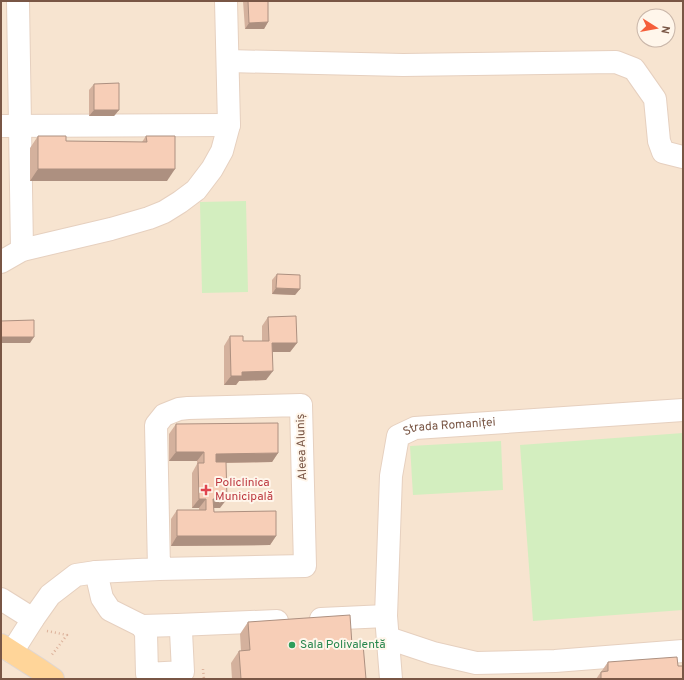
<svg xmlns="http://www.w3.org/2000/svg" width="684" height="680" font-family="Overpass,sans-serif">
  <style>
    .residential { fill: #f7e4d0; fill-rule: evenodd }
    .green { fill: #d3eebf }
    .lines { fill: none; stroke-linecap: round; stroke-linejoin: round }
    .minor-casing { stroke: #e6d0bf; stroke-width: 24 }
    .major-casing { stroke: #dfd6d2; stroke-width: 24 }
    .path { stroke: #dcb19a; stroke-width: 2.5; stroke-dasharray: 1 3; stroke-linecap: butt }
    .minor { stroke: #fff; stroke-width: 22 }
    .major { stroke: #ffd599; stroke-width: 22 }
    .wall { fill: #d4b19d }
    .shaded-wall { fill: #ad9080 }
    .building { fill: #f7ceb7; stroke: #ad9080 }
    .health-dot { fill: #e0444e; stroke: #fff6eb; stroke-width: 1.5 }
    .leisure-dot { fill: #2e9e5b; stroke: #fff6eb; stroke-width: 1.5 }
    .labels { text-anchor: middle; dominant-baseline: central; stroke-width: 4; stroke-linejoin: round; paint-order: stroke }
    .street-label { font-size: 12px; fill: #795645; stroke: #fff6eb }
    .health-label { font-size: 12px; fill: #be3a42; stroke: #fff6eb; text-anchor: start }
    .leisure-label { font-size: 12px; fill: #27864d; stroke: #fff6eb; text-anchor: start }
  </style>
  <rect width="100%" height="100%" fill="#fff3e2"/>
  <path class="residential" d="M1,1H683V679H1ZM644,16H668V40H644Z"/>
  <g class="green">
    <polygon points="246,201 248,292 202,293 200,202"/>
    <polygon points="683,433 683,610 533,621 520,445"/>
    <polygon points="501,441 503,490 413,495 410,446"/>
  </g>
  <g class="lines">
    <defs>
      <g id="minor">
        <polyline points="18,1 22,250"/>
        <polyline points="228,61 403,65 616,62 634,69 655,99 659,141 663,152 683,157"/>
        <polyline points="1,126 229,125"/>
        <polyline points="1,262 22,250 111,229 149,218 164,212 180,202 196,190 212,169 222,151 229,125 226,1"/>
        <polyline points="96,572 102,598 110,610 142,626 177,625 277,621"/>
        <polyline points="1,599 33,619"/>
        <polyline points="321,619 386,616"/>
        <polyline points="142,626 146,633 147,674 183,672 181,631 177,625"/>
        <polyline points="388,638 433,653 476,663 555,661 683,651"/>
        <polyline points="12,652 33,619 50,595 76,575 96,572 159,569 305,566 301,405 188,408 179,409 164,415 156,425 159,569"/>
        <path id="s1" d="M391,679L386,616L391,476L398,436L415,428L683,410"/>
      </g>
      <polyline id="major" points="1,645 40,670 53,679"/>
    </defs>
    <use href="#minor" class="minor-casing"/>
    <use href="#major" class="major-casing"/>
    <g class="path">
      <polyline points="47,631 67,635 51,656"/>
      <polyline points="203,669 204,679"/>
    </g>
    <use href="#minor" class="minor"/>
    <use href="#major" class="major"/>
  </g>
  <g class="wall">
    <polygon points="243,1 269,1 268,1 268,22 264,29 245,29"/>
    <polygon points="94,84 119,110 114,116 89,116 89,90"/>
    <polygon points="38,136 66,141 142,142 146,136 167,181 30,181 30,148"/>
    <polygon points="277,274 300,289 295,295 272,294 272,280"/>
    <polygon points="268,317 297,343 290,352 273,352 266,380 239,381 236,385 224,385 224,346 230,336 243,341 262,341 262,326"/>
    <polygon points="176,424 278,453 272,462 226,463 220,508 214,508 214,512 276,536 270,545 171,546 171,519 177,510 199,510 199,508 192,508 192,473 197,464 197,461 169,461 169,434"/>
    <polygon points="248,622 352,645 366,679 232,679 231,663 239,651 241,651 240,634"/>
    <polygon points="608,662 678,666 683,679 596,679"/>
  </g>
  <g class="shaded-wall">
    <polygon points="268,22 264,29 245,29 249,23"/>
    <polygon points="94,110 119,110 114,116 89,116"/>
    <polygon points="38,169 175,169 167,181 30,181"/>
    <polygon points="276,288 300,289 295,295 272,294"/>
    <polygon points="1,337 34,337 30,343 1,343"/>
    <polygon points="272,343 297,343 290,352 266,352"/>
    <polygon points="273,371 266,380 239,381 236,385 224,385 231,376 242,372"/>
    <polygon points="176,452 204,452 197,461 169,461"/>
    <polygon points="278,453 272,462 209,463 216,454"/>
    <polygon points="199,499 206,499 199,508 192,508"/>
    <polygon points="213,499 227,499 220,508 207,508"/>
    <polygon points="177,536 276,536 270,545 171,546"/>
  </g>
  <g class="building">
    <polygon points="248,1 268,1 268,22 249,23"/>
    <polygon points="119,83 119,110 94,110 94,84"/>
    <polygon points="38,136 66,136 66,141 147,142 146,136 175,136 175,169 38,169"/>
    <polygon points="277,274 300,275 300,289 276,288"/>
    <polygon points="296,316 297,343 272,343 273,371 242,372 242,376 231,376 230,336 243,336 243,341 269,341 268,317"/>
    <polygon points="34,320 34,337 1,337 1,321"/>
    <polygon points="278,423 278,453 216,454 216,462 226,462 227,499 213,499 214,512 276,511 276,536 177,536 177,510 206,510 206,499 199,499 198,463 204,463 204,452 176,452 176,424"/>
    <polygon points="350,615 352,645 363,644 366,679 241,679 239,651 250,650 248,622"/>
    <polygon points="677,657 678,666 683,666 683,679 601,679 601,672 608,671 608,662"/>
  </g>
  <path class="health-dot" d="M204 484h4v4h4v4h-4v4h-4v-4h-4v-4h4z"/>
  <circle class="leisure-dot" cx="292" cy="645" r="4"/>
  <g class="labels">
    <g class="street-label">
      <text stroke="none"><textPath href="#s1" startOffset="297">Strada Romaniței</textPath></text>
      <text transform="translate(302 447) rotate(-92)">Aleea Aluniș</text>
    </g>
    <g class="health-label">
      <text x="215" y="483">Policlinica<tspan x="215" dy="14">Municipală</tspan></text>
    </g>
    <g class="leisure-label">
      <text x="300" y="645">Sala Polivalentă</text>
    </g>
  </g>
  <rect width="684" height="680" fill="none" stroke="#795645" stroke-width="4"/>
  <g transform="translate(656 28) rotate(101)"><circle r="19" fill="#fff6eb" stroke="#c9b6a9"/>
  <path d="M0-3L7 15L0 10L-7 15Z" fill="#f55e3a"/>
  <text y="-6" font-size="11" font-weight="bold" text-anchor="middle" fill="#795645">N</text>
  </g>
</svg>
